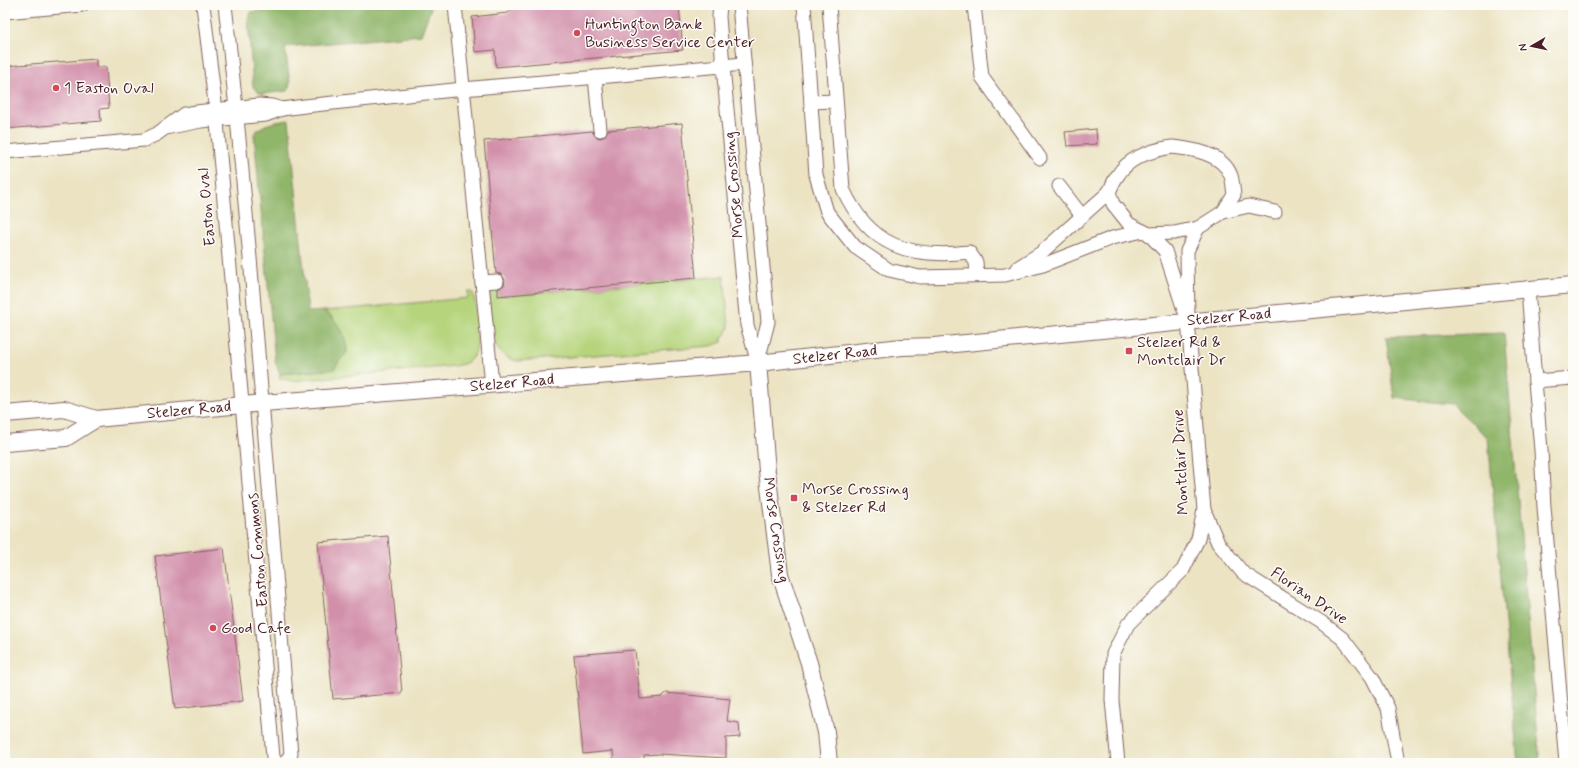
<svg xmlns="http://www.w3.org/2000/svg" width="1578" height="768" font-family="Mynerve,sans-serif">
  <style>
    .green { fill: #b5d47b; stroke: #807a53 }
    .forest { fill: #90b66b; stroke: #6d6a4b }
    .building { fill: #d28faa }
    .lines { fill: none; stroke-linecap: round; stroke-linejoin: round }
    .minor-casing { stroke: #826460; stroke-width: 15 }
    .major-casing { stroke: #826460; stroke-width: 18 }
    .minor { stroke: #fff; stroke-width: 13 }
    .major { stroke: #fff; stroke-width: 16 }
    .poi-dot { fill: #d1495b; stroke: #fdfcf7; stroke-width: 1.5 }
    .labels { text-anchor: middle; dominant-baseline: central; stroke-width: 3; stroke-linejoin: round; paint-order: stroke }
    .poi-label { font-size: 16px; fill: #4a1f2b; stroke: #fdfcf7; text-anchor: start }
    .street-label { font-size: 16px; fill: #4a1f2b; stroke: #fdfcf7 }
  </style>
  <rect width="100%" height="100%" fill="#fdfcf7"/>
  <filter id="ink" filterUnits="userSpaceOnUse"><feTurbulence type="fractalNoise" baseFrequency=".025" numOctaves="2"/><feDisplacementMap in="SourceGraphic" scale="8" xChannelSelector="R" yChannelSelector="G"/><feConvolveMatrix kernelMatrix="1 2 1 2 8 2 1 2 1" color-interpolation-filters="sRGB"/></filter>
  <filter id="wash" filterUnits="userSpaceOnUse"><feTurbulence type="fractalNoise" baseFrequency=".012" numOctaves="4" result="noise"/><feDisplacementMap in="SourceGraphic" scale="16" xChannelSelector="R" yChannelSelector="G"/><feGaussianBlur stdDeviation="0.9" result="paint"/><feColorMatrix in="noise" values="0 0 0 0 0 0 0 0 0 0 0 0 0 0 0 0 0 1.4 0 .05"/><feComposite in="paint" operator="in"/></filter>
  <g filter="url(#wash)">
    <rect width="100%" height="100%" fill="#ebe3c2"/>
    <g class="green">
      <path d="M724,276L729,327L726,334L722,337V342L711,346L517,361C484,353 491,317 489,291L497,288L499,296Z"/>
      <path d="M468,291L472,292L474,296C476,313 485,353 466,363C462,365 457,365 454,366L292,381L279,378L280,374L334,369L339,361L347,353L333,318L324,311L468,298Z"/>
    </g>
    <g class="forest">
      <polygon points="322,5 432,5 421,35 285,47 290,83 288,91 261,94 253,87 248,19 251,12"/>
      <path d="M289,120L308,312L324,311C339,323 346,333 347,353L339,361L334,369L280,374L275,361L254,134C262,123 276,122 289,120Z"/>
      <polygon points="1504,333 1540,763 1518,763 1488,438 1452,404 1394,398 1386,337"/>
    </g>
    <g id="blocks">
      <g class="building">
        <polygon points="515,5 679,5 683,50 496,67 495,50 475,52 472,17 508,13"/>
        <polygon points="96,59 96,67 106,67 109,108 100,109 101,121 5,129 5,66"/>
        <polygon points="682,123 696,278 498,296 498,289 504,285 505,280 501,274 496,273 484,141 592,131 596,137 601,138 605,136 608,130"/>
        <polygon points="1096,129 1097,144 1067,146 1065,132"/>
        <polygon points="388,536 402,693 333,699 318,542"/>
        <polygon points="224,548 243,701 175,709 155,556"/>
        <polygon points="635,650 640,699 662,697 666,693 730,699 727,721 739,723 740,737 726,738 726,758 659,754 644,755 644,763 614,763 613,751 583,754 574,655"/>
      </g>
    </g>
  </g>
  <g filter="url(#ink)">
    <use href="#blocks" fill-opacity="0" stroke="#826460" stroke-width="1"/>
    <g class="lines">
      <defs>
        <g id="minor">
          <polyline points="203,5 216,111 239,369 273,757 276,763"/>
          <path d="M225,5C253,254 269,504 291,754L285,763"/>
          <polyline points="455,5 492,385"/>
          <polyline points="720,5 719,17 723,66 747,325 758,363"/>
          <polyline points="739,5 768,322 758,361"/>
          <polyline points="804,5 816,175 827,212 855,247 889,270 920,277 1005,275 1043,265 1112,238 1143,231"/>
          <path d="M829,5L843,189C869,246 909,259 969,252L976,262L977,275"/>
          <polyline points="974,5 982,77 1040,158"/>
          <polyline points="5,12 82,5"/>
          <polyline points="595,77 600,130"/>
          <polyline points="811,102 836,101"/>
          <polyline points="165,128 201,121 266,115 282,109 305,106 463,89 744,64"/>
          <path d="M1172,147C1192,149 1223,153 1231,176C1233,182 1233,189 1234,195L1223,212L1198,228L1174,233L1149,234L1129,224L1113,204L1109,192C1112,186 1114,180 1118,175C1129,157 1153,150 1172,147Z"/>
          <polyline points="5,152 144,140 157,134 184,114 196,112 259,105 272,106 282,109"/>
          <polyline points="1059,186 1082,216"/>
          <polyline points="1223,212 1249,206 1275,212"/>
          <polyline points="1149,234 1165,251 1184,310"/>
          <polyline points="1017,268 1041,253 1109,192"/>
          <polyline points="482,282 497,281"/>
          <polyline points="1528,289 1535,381"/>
          <polyline points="1204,510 1218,543 1243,573 1321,622 1343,639 1372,677 1388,708 1398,763"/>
          <polyline points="1118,763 1112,700 1113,654 1128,624 1183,570 1198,539 1204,510 1188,321 1187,251 1198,228"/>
          <polyline points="1566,763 1544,507 1541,450 1535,381 1573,378"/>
        </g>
        <g id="major">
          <polyline points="758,363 767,471 780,574 809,663 826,732 829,763"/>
          <polyline points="5,414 64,409 96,419 263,403 758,363 902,347 934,346 1573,285"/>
          <polyline points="5,443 66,438 96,419"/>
        </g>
      </defs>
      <use href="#minor" class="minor-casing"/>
      <use href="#major" class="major-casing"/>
      <use href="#minor" class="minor"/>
      <use href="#major" class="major"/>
    </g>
  </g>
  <g class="poi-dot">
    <circle cx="577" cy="33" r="4"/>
    <circle cx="56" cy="88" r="4"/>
    <rect x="1125" y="347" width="8" height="8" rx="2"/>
    <rect x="790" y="494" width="8" height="8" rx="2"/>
    <circle cx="213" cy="628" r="4"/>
  </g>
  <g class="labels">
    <g class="poi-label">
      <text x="585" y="24">Huntington Bank<tspan x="585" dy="18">Business Service Center</tspan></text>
      <text x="64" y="88">1 Easton Oval</text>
      <text x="1137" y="342">Stelzer Rd &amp;<tspan x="1137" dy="18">Montclair Dr</tspan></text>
      <text x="802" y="489">Morse Crossing<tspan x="802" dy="18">&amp; Stelzer Rd</tspan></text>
      <text x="221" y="628">Good Cafe</text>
    </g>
    <g class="street-label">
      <text transform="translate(734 185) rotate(-95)">Morse Crossing</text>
      <text transform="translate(207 207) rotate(-95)">Easton Oval</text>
      <text transform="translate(1229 317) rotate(-5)">Stelzer Road</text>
      <text transform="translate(835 355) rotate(-6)">Stelzer Road</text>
      <text transform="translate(512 383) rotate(-5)">Stelzer Road</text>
      <text transform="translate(189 410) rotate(-5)">Stelzer Road</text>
      <text transform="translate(1181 462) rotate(-93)">Montclair Drive</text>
      <text transform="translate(776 530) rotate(81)">Morse Crossing</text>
      <text transform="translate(258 550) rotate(-95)">Easton Commons</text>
      <text transform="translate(1309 596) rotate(34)">Florian Drive</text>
    </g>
  </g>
  <rect width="1578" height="768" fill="none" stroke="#fdfcf7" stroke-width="20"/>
  <g transform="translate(1532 46) rotate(261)" stroke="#fdfcf7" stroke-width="3" paint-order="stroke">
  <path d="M0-3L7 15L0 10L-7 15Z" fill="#4a1f2b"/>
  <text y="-6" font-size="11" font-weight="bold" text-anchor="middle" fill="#4a1f2b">N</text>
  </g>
</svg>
